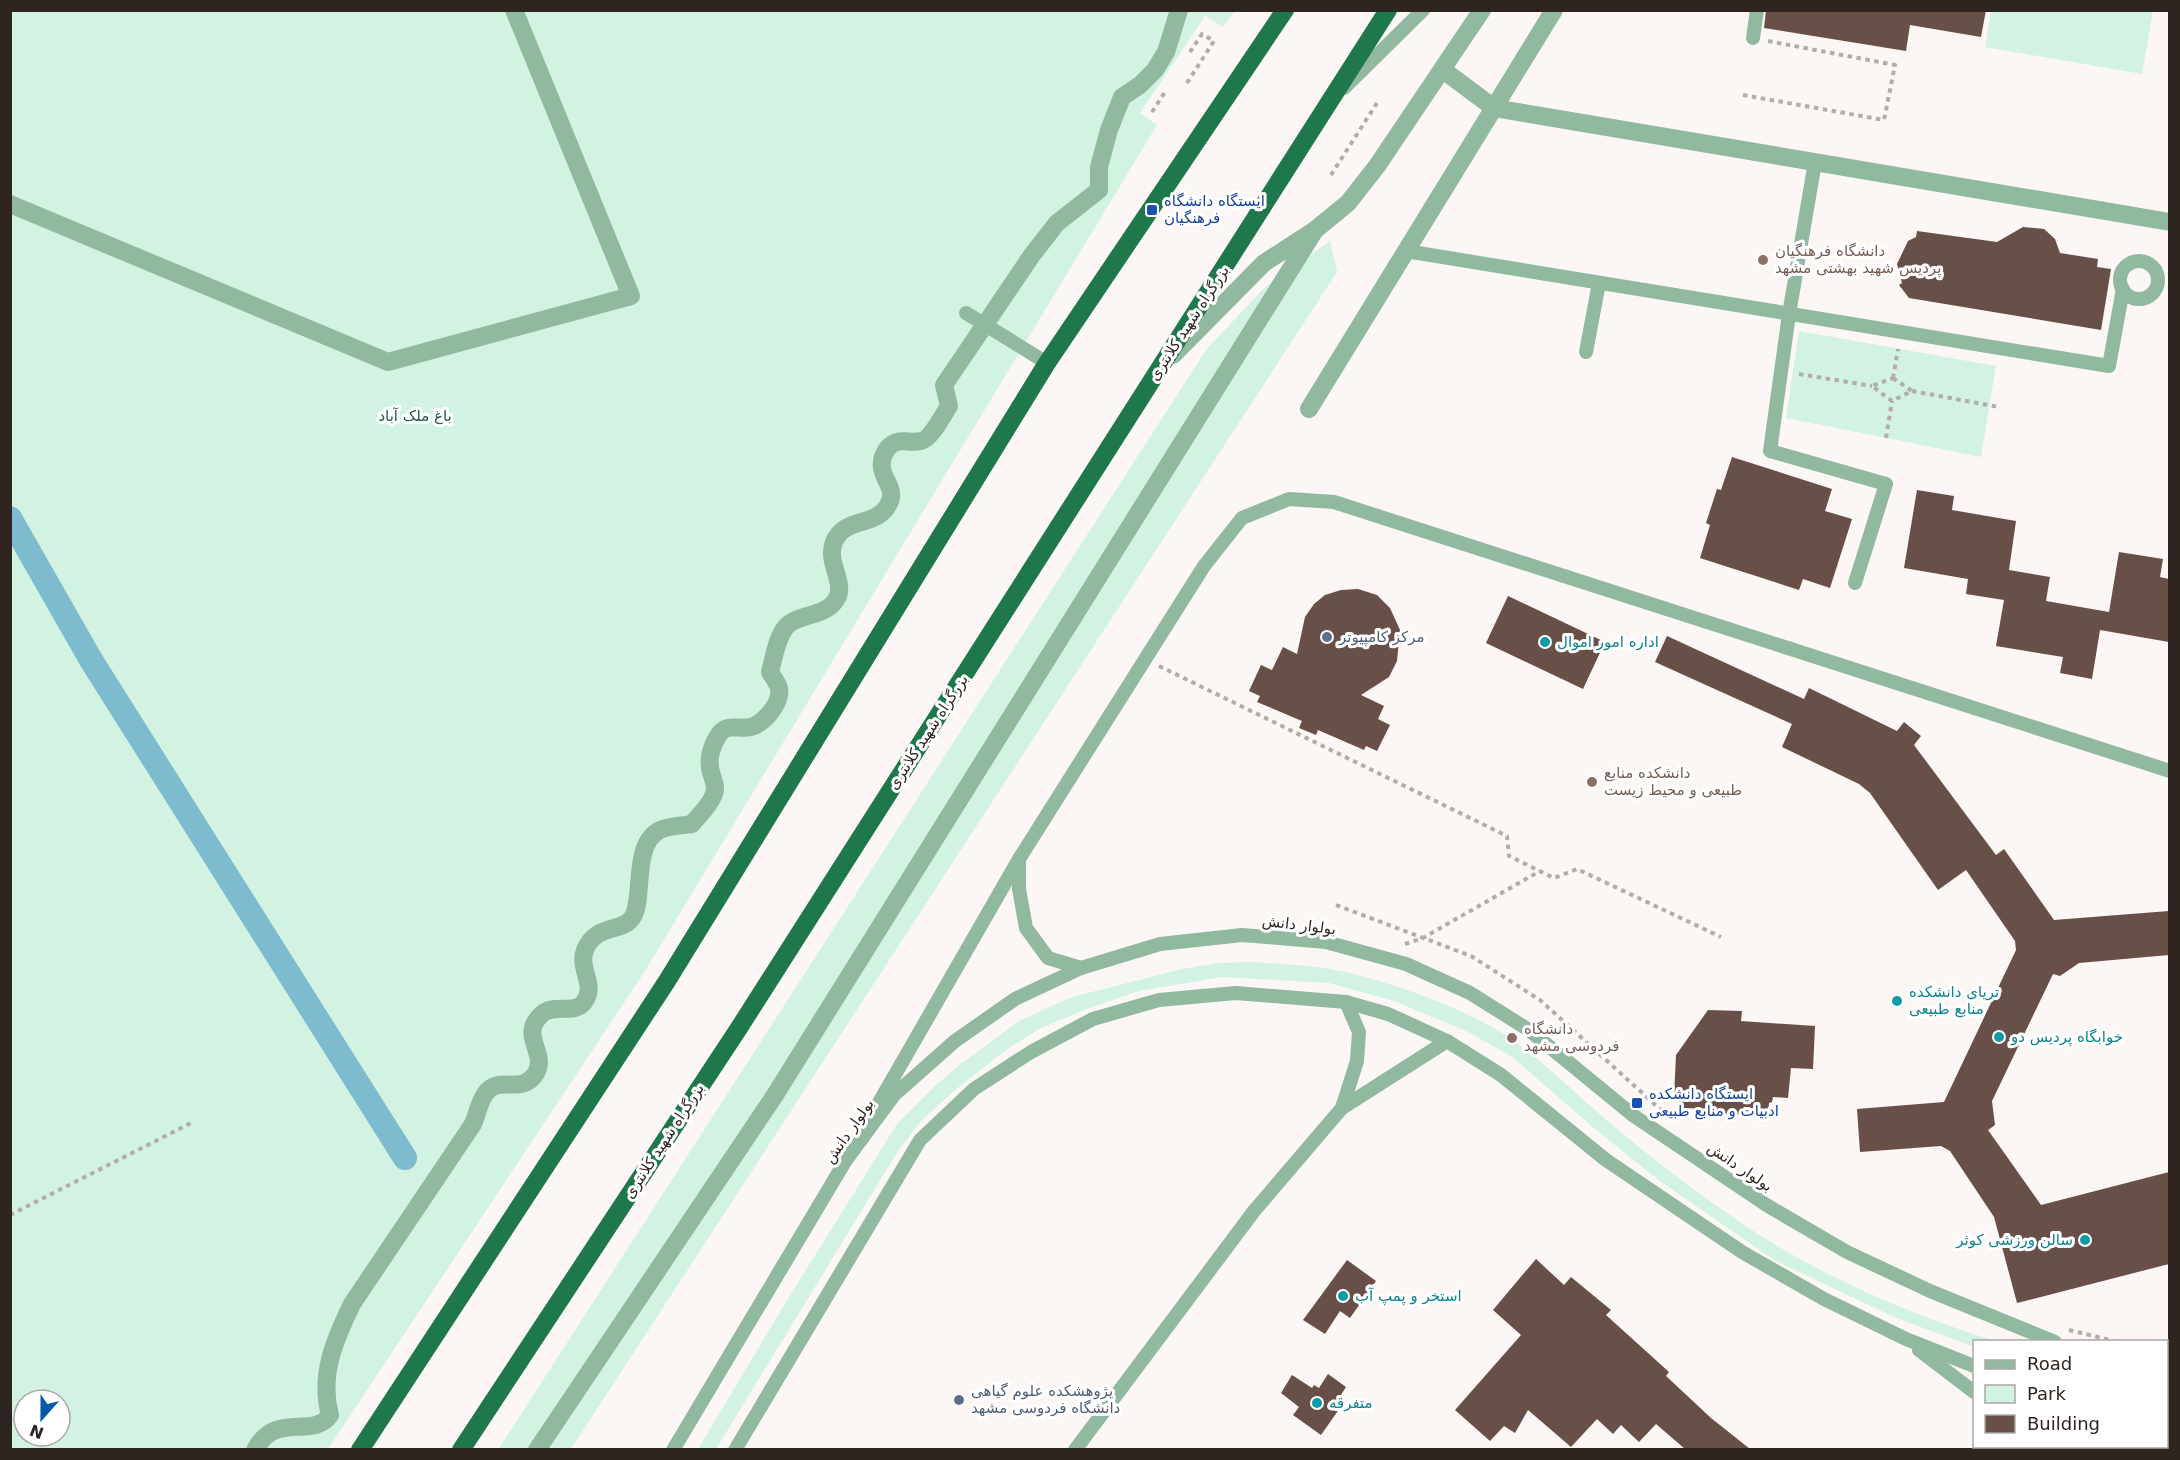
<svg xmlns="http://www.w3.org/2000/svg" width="2180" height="1460" font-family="'DejaVu Sans',Vazirmatn,sans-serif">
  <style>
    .green { fill: #d2f3e1; fill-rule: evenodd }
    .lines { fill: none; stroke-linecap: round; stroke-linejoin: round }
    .canal { stroke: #7ebbce; stroke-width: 24 }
    .building { fill: #684f48 }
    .path { stroke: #b3aca9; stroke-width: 4; stroke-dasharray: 4.5 4.5; stroke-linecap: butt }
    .service { stroke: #90b99f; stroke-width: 14 }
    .pedestrian { stroke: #90b99f; stroke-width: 18 }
    .minor { stroke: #90b99f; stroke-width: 18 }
    .trunk { stroke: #1f774c; stroke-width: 18 }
    .transit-dot { fill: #1a4fb4; stroke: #fff; stroke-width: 2 }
    .education-dot { fill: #8d6e63; stroke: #fff; stroke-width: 2 }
    .service-dot { fill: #5c6f8a; stroke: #fff; stroke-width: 2 }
    .culture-dot { fill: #0f9aa8; stroke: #fff; stroke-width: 2 }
    .labels { text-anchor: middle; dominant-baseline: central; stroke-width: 6; stroke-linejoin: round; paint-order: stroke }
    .transit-label { font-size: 15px; fill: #164399; stroke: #fff; text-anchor: start }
    .education-label { font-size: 15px; fill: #785e54; stroke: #fff; text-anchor: start }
    .street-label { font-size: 15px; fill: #2f2520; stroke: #fff }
    .park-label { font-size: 15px; fill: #1e5d42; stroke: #fff }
    .service-label { font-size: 15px; fill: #4e5e75; stroke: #fff; text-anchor: start }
    .culture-label { font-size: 15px; fill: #0d838f; stroke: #fff; text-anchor: start }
  </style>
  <rect width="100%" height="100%" fill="#fcf6f4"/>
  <g class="green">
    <path d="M10,11H1235L1223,27L1205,16L1140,113L1157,125L645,971L328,1449H11ZM24,1400H60V1436H24Z"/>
    <polygon points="1991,11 2153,11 2142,74 1985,47"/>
    <polygon points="1330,241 1337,272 571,1449 498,1450 1206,350 1264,288"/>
    <polygon points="1799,331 1996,366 1981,457 1786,418"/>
    <path d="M1253,962C1276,964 1301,964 1325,968C1381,978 1459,1005 1507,1036C1536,1055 1561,1080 1587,1103C1634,1145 1685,1184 1737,1220C1815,1274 1904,1312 1995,1341L1974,1342V1347L1894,1317L1774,1260L1657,1179L1595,1129L1511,1056L1466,1031L1394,1001L1329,983L1222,977L1139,991L1084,1010L1039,1029L1006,1050L955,1090L921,1121L898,1151L716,1449H698L789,1297L897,1124L934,1087L958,1066L1019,1021L1072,997L1182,969L1218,963Z"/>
  </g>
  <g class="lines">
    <polyline class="canal" points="10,518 91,660 405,1158"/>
  </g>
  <g class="building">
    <polygon points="1766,10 1986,10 1981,37 1910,25 1906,51 1764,28"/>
    <polygon points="2023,227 2044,229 2055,239 2060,253 2098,259 2097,267 2111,269 2101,330 1909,298 1899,285 1902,283 1897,264 1908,241 1916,237 1917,231 1997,242"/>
    <polygon points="1732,457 1832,489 1825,511 1852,519 1830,588 1803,579 1799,590 1700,558 1710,525 1706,523 1717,489 1721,490"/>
    <polygon points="1917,490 1954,496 1952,510 2016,521 2009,570 2050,577 2046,601 2109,612 2119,552 2163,559 2160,577 2169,579 2169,642 2100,630 2092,679 2060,673 2063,657 1996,646 2004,600 1966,594 1968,579 1904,568"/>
    <polygon points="1358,589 1377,595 1390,608 1400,630 1397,661 1389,677 1361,695 1384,706 1378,719 1390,725 1377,751 1366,746 1364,750 1318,730 1316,735 1299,728 1302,721 1257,702 1260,696 1249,691 1261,665 1272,670 1283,647 1297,654 1305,617 1314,604 1325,595 1341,590"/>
    <polygon points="1508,596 1605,642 1583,689 1486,643"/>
    <polygon points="1667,636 1804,699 1809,688 1897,731 1904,722 1921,736 1914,745 1996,855 2004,849 2054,920 2169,911 2169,955 2079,963 2060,976 2053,974 1992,1101 1995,1125 1988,1130 2041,1205 2169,1172 2169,1264 2017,1303 1994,1217 1950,1151 1941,1146 1860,1152 1857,1109 1944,1102 2016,950 2015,941 1966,870 1938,890 1870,793 1859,784 1782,747 1792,724 1655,662"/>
    <polygon points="1708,1010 1742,1011 1741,1021 1815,1026 1813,1069 1791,1068 1788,1098 1773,1097 1772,1102 1769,1103 1768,1116 1711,1113 1711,1109 1684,1108 1674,1097 1676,1055"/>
    <polygon points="1536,1259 1564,1285 1571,1277 1611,1310 1606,1315 1669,1372 1666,1376 1711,1418 1750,1449 1685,1449 1656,1424 1639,1442 1621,1425 1613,1434 1597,1419 1571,1447 1528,1410 1515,1433 1504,1426 1490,1441 1455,1410 1521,1335 1493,1310"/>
    <polygon points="1347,1260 1376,1281 1350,1318 1340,1311 1325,1334 1303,1320"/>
    <polygon points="1328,1374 1346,1387 1337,1401 1342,1405 1321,1435 1293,1415 1299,1407 1281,1393 1292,1375 1312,1388 1314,1385 1319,1388"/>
  </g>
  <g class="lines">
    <g class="path">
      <polyline points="1187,83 1214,41 1202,34 1188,55"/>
      <polyline points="1743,95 1884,120 1895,65 1768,41"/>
      <polyline points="1152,112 1165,92"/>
      <polyline points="1331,175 1377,103"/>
      <polyline points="1799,374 1872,386"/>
      <polygon points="1893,378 1912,391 1892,401 1872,386"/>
      <polyline points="1893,378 1898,349"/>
      <polyline points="1912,391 1999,407"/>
      <polyline points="1886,438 1892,401"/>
      <polyline points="1159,666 1507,836 1509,856 1554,878 1577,869 1721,937"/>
      <polyline points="1336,905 1471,956 1540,1000 1661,1110"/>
      <polyline points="1405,944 1423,938 1540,871"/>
      <polyline points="10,1215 191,1123"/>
      <polyline points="2069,1330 2118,1342"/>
      <polyline points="2166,1353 2170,1354"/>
    </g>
    <g class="service">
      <polyline points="1753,38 1757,10"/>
      <polyline points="1344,88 1423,10"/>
      <polyline points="1815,162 1789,314 1770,451 1886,484 1855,583"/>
      <polyline points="1406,251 2109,366 2123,289"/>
      <circle cx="2139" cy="280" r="19"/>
      <polyline points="966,313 1047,363"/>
      <polyline points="1586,352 1599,283"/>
      <polyline points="1019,861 1019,889 1026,928 1048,958 1081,968"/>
      <polyline points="877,1106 1019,859 1204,566 1242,518 1289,499 1334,502 2170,771"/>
      <polyline points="1342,1108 1357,1061 1359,1032 1346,1002"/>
      <polyline points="1919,1350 1974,1392"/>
      <polyline points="2166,1379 2170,1379"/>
      <polyline points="2166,1433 2170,1433"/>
      <polyline points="2046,1446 2050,1450"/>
      <polyline points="2070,1446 2071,1450"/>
      <polyline points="673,1450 846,1160 894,1095 955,1041 1015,999 1081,968 1160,944 1242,935 1326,942 1406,964 1470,993 1529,1030 1634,1116 1768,1206 1847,1252 1930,1291 2055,1342"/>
      <polyline points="735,1450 920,1140 974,1089 1031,1052 1093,1019 1159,1000 1236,993 1346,1002 1388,1014 1447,1041 1501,1075 1606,1160 1742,1252 1824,1299 1906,1339 1974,1366"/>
      <polyline points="1075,1450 1254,1211 1342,1108 1447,1041"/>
    </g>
    <g class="pedestrian">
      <path d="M255,1450C276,1410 313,1440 330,1415C319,1375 335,1339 352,1304L473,1124C477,1115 479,1103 485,1094C498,1074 522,1096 536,1073C548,1053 518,1035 542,1014C555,1002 577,1017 586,999C595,983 578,968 585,950C596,923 622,933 632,918C645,900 631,844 660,830C670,825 682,826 692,824C699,815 710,806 714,794C717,787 713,780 711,772C707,759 712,744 720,733C729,723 739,730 751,727C764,723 782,703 779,688C777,682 773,677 770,672C774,658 776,640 785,628C797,612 828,619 838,596C844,580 826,561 834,542C845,515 879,529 890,501C897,484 871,473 887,449C897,436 908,444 921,441C931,439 943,415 949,406L944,385L1032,255L1057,223L1099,190V167L1109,130L1122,97L1140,85L1155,70L1166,52L1179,10"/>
      <polyline points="537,1450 775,1095 1315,230"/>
    </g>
    <g class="minor">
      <polyline points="1443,70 1494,108 2170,222"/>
      <polyline points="10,204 388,362 631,296 514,10"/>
      <polyline points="1173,355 1264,263 1315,230 1348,203 1377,166 1482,10"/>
      <polyline points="1309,409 1554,10"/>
    </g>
    <g class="trunk">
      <polyline points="360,1450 667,981 1047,363 1285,10"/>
      <polyline points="461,1450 739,1028 1388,10"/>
    </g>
  </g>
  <g class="transit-dot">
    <rect x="1146" y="204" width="12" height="12" rx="3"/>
    <rect x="1631" y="1097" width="12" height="12" rx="3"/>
  </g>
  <g class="education-dot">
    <circle cx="1763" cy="260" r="6"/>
    <circle cx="1592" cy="782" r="6"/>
    <circle cx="1512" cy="1038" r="6"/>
  </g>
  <g class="service-dot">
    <circle cx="1327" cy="637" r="6"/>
    <circle cx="959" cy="1400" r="6"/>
  </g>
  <g class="culture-dot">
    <circle cx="1545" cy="642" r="6"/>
    <circle cx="1897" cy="1001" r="6"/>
    <circle cx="1999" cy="1037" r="6"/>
    <circle cx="2085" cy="1240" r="6"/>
    <circle cx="1343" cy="1296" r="6"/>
    <circle cx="1317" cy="1403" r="6"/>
  </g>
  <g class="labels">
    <g class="transit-label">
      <text x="1164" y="201">ایستگاه دانشگاه<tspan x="1164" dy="17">فرهنگیان</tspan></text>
      <text x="1649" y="1094">ایستگاه دانشکده<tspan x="1649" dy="17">ادبیات و منابع طبیعی</tspan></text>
    </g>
    <g class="education-label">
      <text x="1775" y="251">دانشگاه فرهنگیان<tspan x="1775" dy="17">پردیس شهید بهشتی مشهد</tspan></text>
      <text x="1604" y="773">دانشکده منابع<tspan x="1604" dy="17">طبیعی و محیط زیست</tspan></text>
      <text x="1524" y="1029">دانشگاه<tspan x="1524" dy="17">فردوسی مشهد</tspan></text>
    </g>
    <g class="street-label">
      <text transform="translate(1189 323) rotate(-57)">بزرگراه شهید کلانتری</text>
      <text transform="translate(928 732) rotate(-57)">بزرگراه شهید کلانتری</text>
      <text transform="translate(1299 925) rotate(7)">بولوار دانش</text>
      <text transform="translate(849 1131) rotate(-55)">بولوار دانش</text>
      <text transform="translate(664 1141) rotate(-57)">بزرگراه شهید کلانتری</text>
      <text transform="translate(1740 1167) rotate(34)">بولوار دانش</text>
    </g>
    <g class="park-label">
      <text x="415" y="416">باغ ملک آباد</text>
    </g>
    <g class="service-label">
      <text x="1339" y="637">مرکز کامپیوتر</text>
      <text x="971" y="1391">پژوهشکده علوم گیاهی<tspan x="971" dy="17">دانشگاه فردوسی مشهد</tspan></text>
    </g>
    <g class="culture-label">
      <text x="1557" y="642">اداره امور اموال</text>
      <text x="1909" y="992">تریای دانشکده<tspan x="1909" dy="17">منابع طبیعی</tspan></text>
      <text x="2011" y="1037">خوابگاه پردیس دو</text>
      <text x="2073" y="1240" text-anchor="end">سالن ورزشی کوثر</text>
      <text x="1355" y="1296">استخر و پمپ آب</text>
      <text x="1329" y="1403">متفرقه</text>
    </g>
  </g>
  <rect width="2180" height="1460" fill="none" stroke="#2f2520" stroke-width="24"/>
  <rect x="1973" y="1340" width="195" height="108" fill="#ffffff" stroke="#aca8a6" stroke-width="1.5"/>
  <rect x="1985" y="1360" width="30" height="9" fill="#90b99f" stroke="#aca8a6" stroke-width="1.5"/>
  <text x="2027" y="1370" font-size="18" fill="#2f2520">Road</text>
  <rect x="1985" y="1385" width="30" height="18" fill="#d2f3e1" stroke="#aca8a6" stroke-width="1.5"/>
  <text x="2027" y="1400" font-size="18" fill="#2f2520">Park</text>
  <rect x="1985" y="1415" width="30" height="18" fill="#684f48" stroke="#aca8a6" stroke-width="1.5"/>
  <text x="2027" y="1430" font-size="18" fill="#2f2520">Building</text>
  <g transform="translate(42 1418) rotate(201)"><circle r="28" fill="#ffffff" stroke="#aca8a6" stroke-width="1.5"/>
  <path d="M0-4.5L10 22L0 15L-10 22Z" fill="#065ba9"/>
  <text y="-9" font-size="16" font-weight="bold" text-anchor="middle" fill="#2f2520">N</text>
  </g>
</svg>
